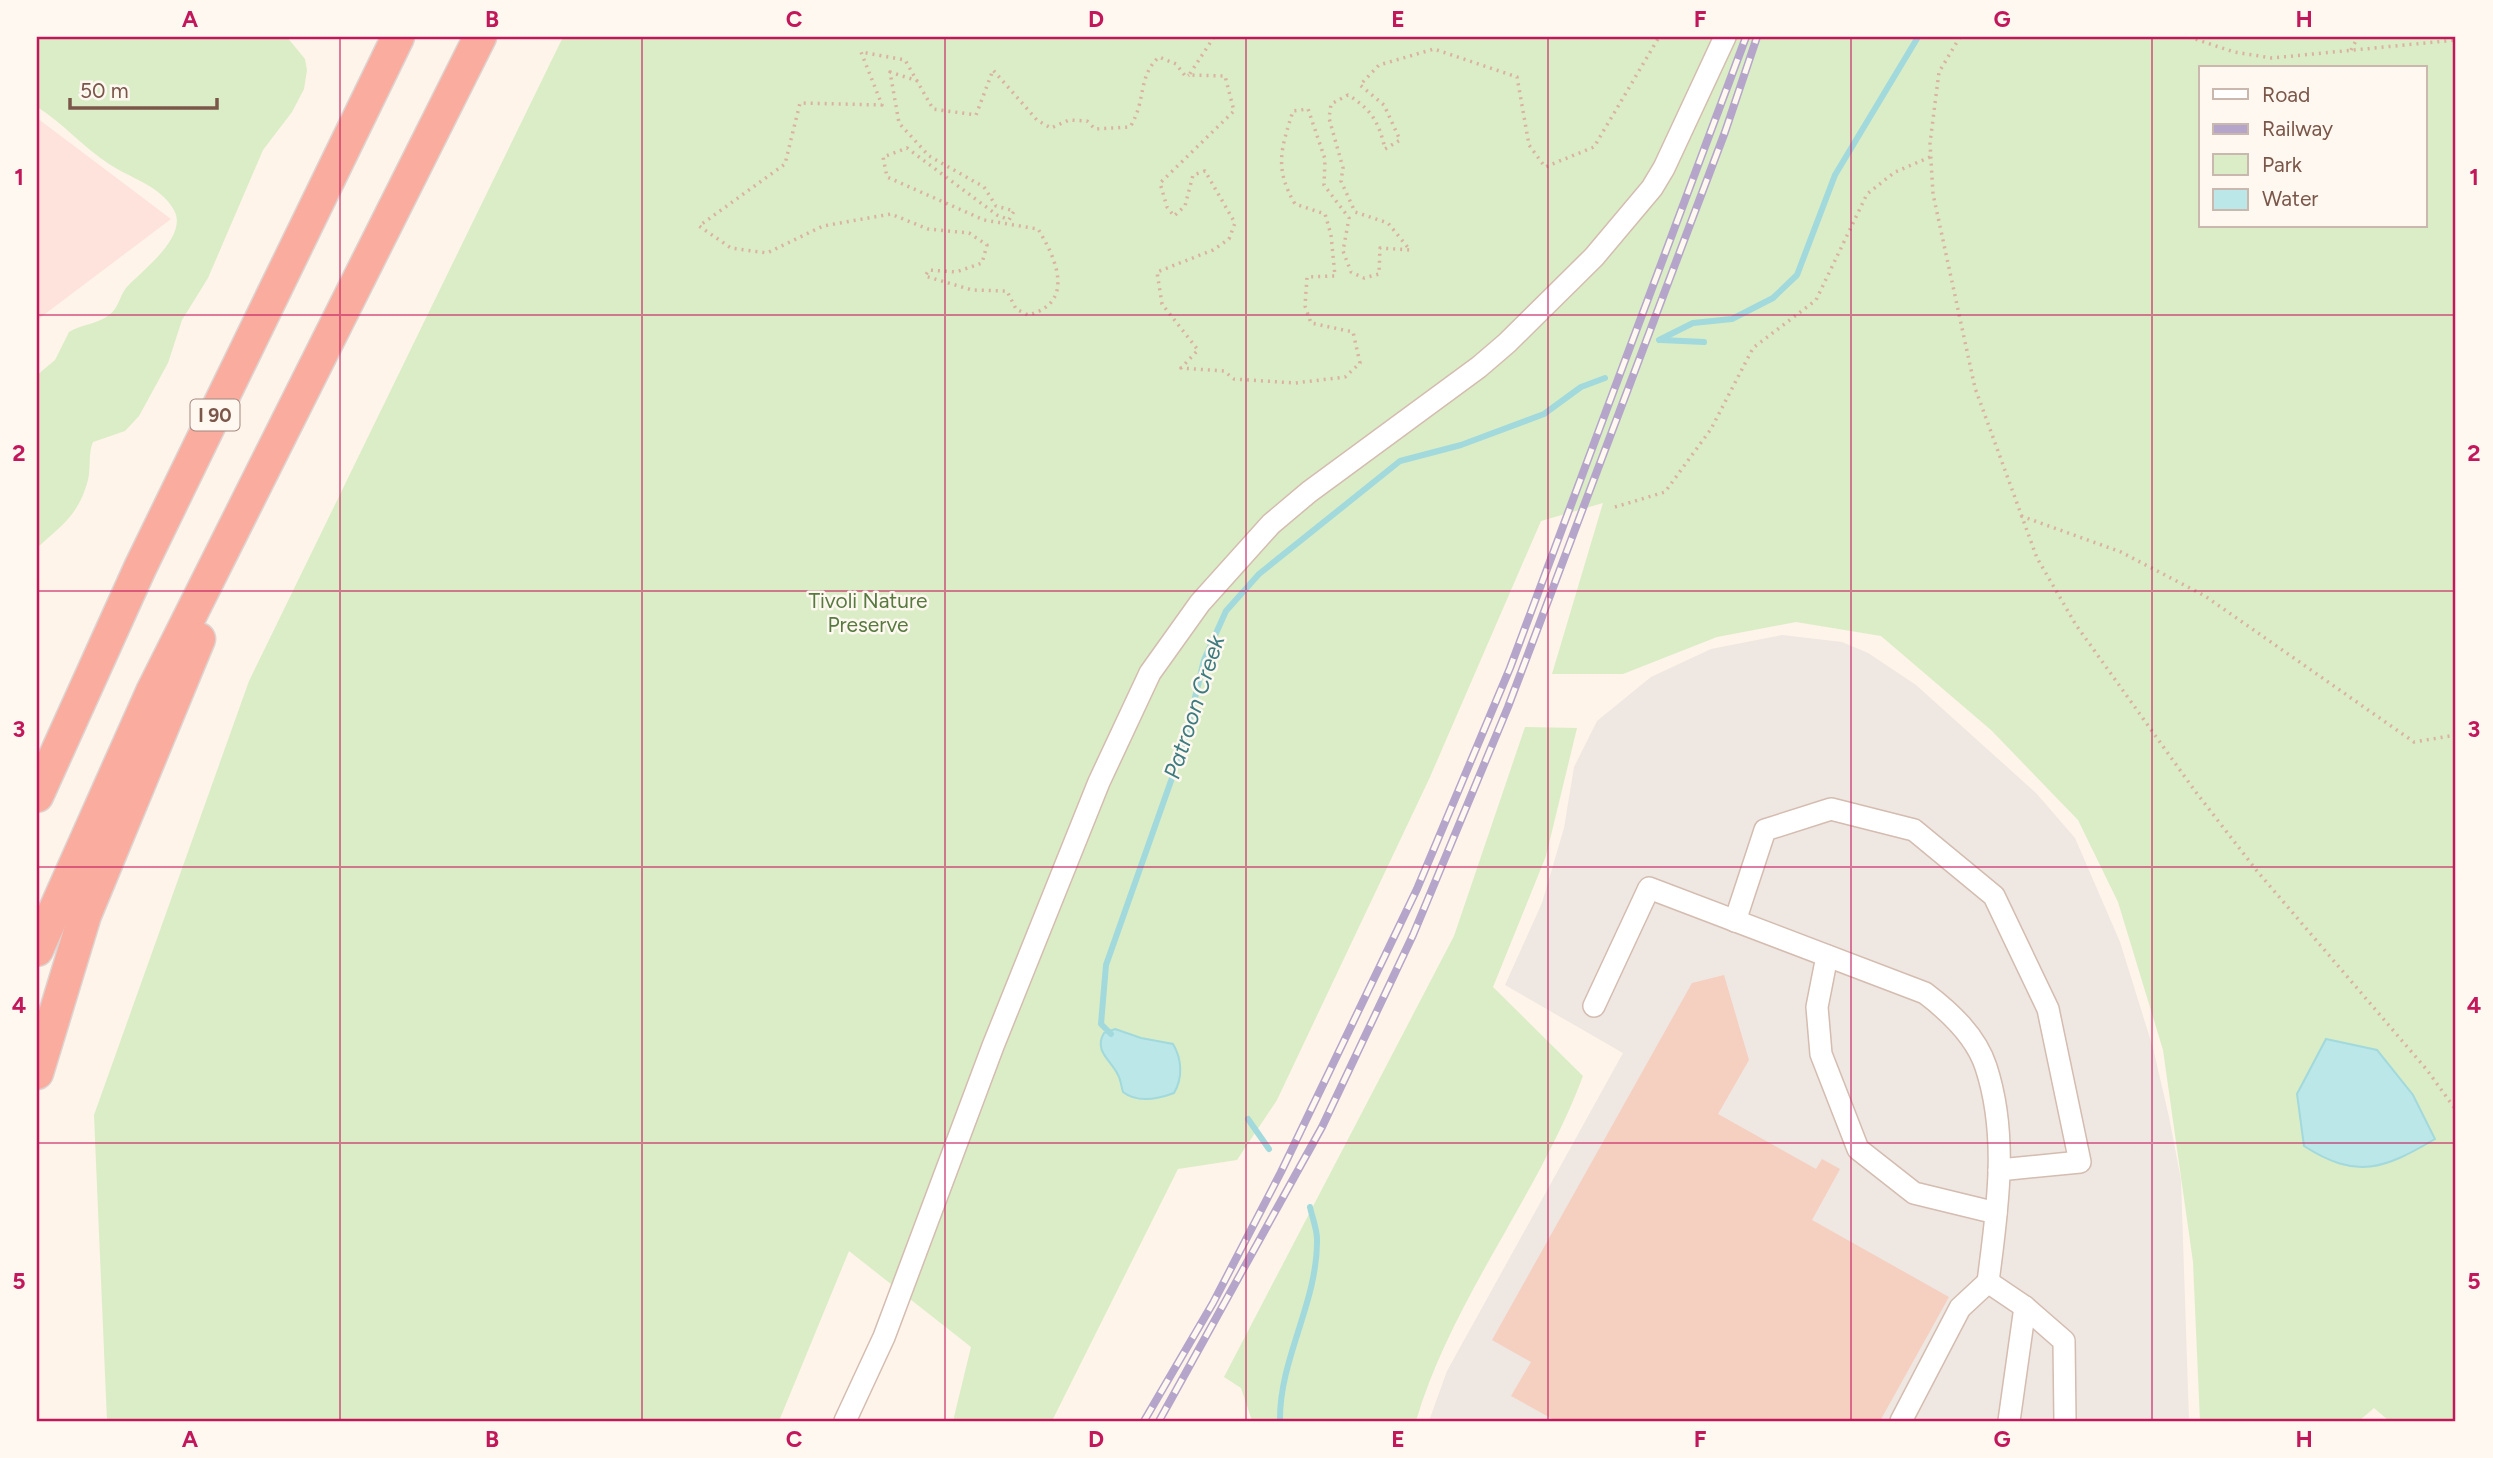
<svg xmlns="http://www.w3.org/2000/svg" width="2493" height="1458" font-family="Figtree,sans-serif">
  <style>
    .commercial { fill: #fee3dd }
    .industrial { fill: #efe7e2 }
    .green { fill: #daedc6; fill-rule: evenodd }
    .water { fill: #bce7e9; stroke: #a1d9dc; stroke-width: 2 }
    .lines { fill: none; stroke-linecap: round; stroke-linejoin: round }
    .stream { stroke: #a1d9dc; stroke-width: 6 }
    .building { fill: #f5cfbf }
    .minor-casing { stroke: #d4bcb0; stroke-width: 24 }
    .highway-casing { stroke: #ddd3d0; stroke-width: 35 }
    .path { stroke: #dbb2a1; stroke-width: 3.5; stroke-dasharray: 2 5; stroke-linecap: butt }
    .minor { stroke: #fff; stroke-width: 21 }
    .highway { stroke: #faac9e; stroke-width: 32 }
    .rail-casing { stroke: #b5a5ca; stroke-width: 8 }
    .rail { stroke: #fff8f1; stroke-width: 5; stroke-dasharray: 16; stroke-linecap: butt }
    .grid { fill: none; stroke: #c2185b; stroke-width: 2; stroke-opacity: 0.55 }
    .labels { text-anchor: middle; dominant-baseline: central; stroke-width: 5; stroke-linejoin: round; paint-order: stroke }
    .shield { fill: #fff8f1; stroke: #a3877c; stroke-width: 2 }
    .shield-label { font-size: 19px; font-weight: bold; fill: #7b574a }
    .park-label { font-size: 21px; fill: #577a3f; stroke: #fff8f1 }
    .water-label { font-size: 23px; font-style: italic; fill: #3c7c80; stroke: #fff8f1 }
    .neatline { fill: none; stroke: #c2185b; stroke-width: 2.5 }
    .grid-label { font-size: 23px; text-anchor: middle; font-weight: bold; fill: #c2185b }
  </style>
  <rect width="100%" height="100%" fill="#fef4e9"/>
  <polygon class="commercial" points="37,118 171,219 37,320"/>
  <polygon class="industrial" points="1782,635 1842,642 1868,653 1916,685 2036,793 2075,838 2120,942 2153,1048 2169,1117 2181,1180 2189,1421 1429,1421 1447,1371 1623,1053 1505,985 1542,903 1564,828 1574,767 1597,721 1651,677 1711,649"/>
  <g class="green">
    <path d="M37,37H287L305,59L307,70L304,89L292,112L263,150L208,278L182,320L168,363L139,416L125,431L93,442C88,453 91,467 88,480C78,516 63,524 37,548V375L55,360L69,332C82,324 98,324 109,315C119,308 119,297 126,288C141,271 189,237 174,210C161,186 130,178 109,164C83,147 63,123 37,107Z"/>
    <path d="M563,37H2456V1421H2389L2374,1408L2359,1421H2200L2193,1262L2163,1050L2118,902L2078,820L1991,730L1881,636L1796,622L1717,637L1623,674H1552L1603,503L1541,521L1430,777L1277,1100L1237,1160L1178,1169L1052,1421H953L971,1347L849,1251L779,1421H107L94,1115L249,681ZM2201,68H2425V226H2201Z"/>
    <path d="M1525,727L1577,728L1546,856L1493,987L1583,1076C1538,1196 1452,1299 1416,1421H1252L1241,1388L1224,1377L1454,936Z"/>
  </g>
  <g class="water">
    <path d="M1115,1029L1141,1038L1173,1044C1182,1059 1183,1078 1174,1093C1158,1099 1137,1103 1123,1092C1121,1086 1121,1080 1118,1075C1112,1061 1093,1051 1104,1033Z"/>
    <path d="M2326,1039L2377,1050L2413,1095L2435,1139C2384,1169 2357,1180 2304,1146L2297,1094Z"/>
  </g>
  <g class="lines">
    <g class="stream">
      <polyline points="1659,340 1693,323 1732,319 1773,298 1797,275 1835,175 1918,37"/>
      <polyline points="1661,340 1704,342"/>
      <polyline points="1111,1034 1101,1024 1106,965 1184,744 1204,660 1226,611 1259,574 1400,461 1461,445 1544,414 1581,387 1605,378"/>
      <polyline points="1248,1119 1269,1149"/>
      <path d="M1280,1421C1279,1359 1318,1302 1317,1239C1317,1229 1312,1217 1310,1207"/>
    </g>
  </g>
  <polygon class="building" points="1724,975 1749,1060 1718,1114 1816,1169 1822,1159 1840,1169 1812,1220 1949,1297 1880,1421 1556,1421 1511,1396 1531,1362 1492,1340 1692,983"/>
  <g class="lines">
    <defs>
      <g id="minor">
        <polyline points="1735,921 1765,830 1831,809 1914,830 1994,896 2048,1009 2080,1162 1999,1170"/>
        <polyline points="1827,956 1817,1007 1821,1054 1858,1149 1914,1193 1996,1213"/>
        <path d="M1594,1006L1649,888L1925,993C1950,1012 1976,1036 1986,1067C2009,1137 1997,1212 1988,1282"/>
        <polyline points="845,1421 884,1337 993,1046 1099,782 1150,673 1200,603 1271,524 1309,492 1479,367 1507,343 1594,257 1652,188 1664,168 1725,37"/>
        <polyline points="1901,1421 1960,1308 1988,1282 2025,1307 2064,1341 2065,1421"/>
        <polyline points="2009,1421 2025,1307"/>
      </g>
      <g id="highway">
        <polyline points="37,796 140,568 398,37"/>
        <polyline points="37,950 152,692 480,37"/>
        <polyline points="37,1073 85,915 199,639"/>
      </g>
    </defs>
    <use href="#minor" class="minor-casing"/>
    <use href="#highway" class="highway-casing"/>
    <g class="path">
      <path d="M1214,37L1189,75L1225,76L1234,111L1160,183L1167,207L1174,216L1185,206L1193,175L1205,171L1235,223L1229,239L1213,250L1157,272L1162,304L1198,350L1181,368L1224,371L1234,379L1295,383L1345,377L1360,363L1353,332L1311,323L1305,306L1307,277L1335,276L1331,235L1325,214L1295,204C1274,168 1281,149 1293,111L1308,109L1325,159L1324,185L1349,218L1343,251L1351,272L1364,278L1379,274L1380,248L1410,250L1388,223L1355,212L1341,181L1343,168L1329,118L1331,104L1348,95C1371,109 1379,122 1385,149L1400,140L1384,105L1360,85L1379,65L1434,49L1517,77L1529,145L1545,167L1594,147L1659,37"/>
      <polyline points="1960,37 1939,72 1930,143 1933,194 1975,388 2037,558 2076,625 2195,791 2257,871 2427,1070 2456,1110"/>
      <polyline points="2189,37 2234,52 2272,58 2456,40"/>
      <polyline points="2351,50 2358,37"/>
      <path d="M918,81L890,72L899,123L929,156L984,187L996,206L1014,211L1009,220L997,215L907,148L883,157L887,177L984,220L1038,229C1056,258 1076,303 1028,315L1016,309L1007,291L972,290L925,276L929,270L956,272L982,263L987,245L969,233L928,229L891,214L823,226L767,253L731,248L699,226L785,164L800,103L882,105L861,52L905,60L933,109L976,115L993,70L1037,120L1051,128L1069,120L1087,121L1095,129L1130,127C1147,100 1137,77 1159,57L1176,64L1186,77L1189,75"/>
      <polyline points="1615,507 1665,492 1711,429 1753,348 1816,300 1867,194 1895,172 1930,157"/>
      <polyline points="2021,516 2121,552 2205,596 2414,742 2456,735"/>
    </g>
    <use href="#minor" class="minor"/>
    <use href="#highway" class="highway"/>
    <defs>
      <g id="rail">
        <polyline points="1144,1421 1213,1303 1281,1172 1417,889 1510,668 1746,37"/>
        <polyline points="1159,1421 1322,1127 1413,935 1508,707 1725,132 1757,37"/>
      </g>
    </defs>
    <use href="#rail" class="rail-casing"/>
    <use href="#rail" class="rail"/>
  </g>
  <path class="grid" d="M340,37V1421M642,37V1421M945,37V1421M1246,37V1421M1548,37V1421M1851,37V1421M2152,37V1421M37,315H2456M37,591H2456M37,867H2456M37,1143H2456"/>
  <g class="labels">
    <rect class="shield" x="190.5" y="399.5" width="49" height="31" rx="5"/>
    <g class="shield-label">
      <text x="215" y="415">I 90</text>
    </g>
    <g class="park-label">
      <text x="868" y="600">Tivoli Nature<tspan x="868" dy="24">Preserve</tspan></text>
    </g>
    <g class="water-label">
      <text transform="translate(1194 707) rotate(-72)">Patroon Creek</text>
    </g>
  </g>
  <rect width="2493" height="1458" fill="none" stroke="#fff8f1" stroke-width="77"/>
  <rect x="2199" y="66" width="228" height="161" fill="#fff8f1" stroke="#cab8ae" stroke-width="2"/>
  <rect x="2213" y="89" width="35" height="10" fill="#ffffff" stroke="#cab8ae" stroke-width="2"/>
  <text x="2262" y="102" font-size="21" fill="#7b574a">Road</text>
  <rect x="2213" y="124" width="35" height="10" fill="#b5a5ca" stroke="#cab8ae" stroke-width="2"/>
  <text x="2262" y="136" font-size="21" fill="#7b574a">Railway</text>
  <rect x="2213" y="154" width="35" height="21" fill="#daedc6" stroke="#cab8ae" stroke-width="2"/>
  <text x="2262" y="172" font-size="21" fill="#7b574a">Park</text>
  <rect x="2213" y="189" width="35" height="21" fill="#bce7e9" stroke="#cab8ae" stroke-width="2"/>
  <text x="2262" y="206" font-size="21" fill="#7b574a">Water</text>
  <path d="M70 98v10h147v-10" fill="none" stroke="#7b574a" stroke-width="3.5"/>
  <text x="80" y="98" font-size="21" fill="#7b574a" stroke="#fff8f1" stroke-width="5" paint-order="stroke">50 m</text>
  <rect x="38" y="38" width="2416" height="1382" class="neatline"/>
  <g class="grid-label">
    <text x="190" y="27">A</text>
    <text x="492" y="27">B</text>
    <text x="794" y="27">C</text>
    <text x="1096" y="27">D</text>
    <text x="1398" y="27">E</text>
    <text x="1700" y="27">F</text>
    <text x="2002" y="27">G</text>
    <text x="2304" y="27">H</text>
    <text x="19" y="185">1</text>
    <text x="2474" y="185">1</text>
    <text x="19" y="461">2</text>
    <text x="2474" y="461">2</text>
    <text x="19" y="737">3</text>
    <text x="2474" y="737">3</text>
    <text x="19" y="1013">4</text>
    <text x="2474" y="1013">4</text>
    <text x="19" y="1289">5</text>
    <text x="2474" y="1289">5</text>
    <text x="190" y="1447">A</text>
    <text x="492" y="1447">B</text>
    <text x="794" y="1447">C</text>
    <text x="1096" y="1447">D</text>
    <text x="1398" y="1447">E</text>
    <text x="1700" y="1447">F</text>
    <text x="2002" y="1447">G</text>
    <text x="2304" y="1447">H</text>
  </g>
</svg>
